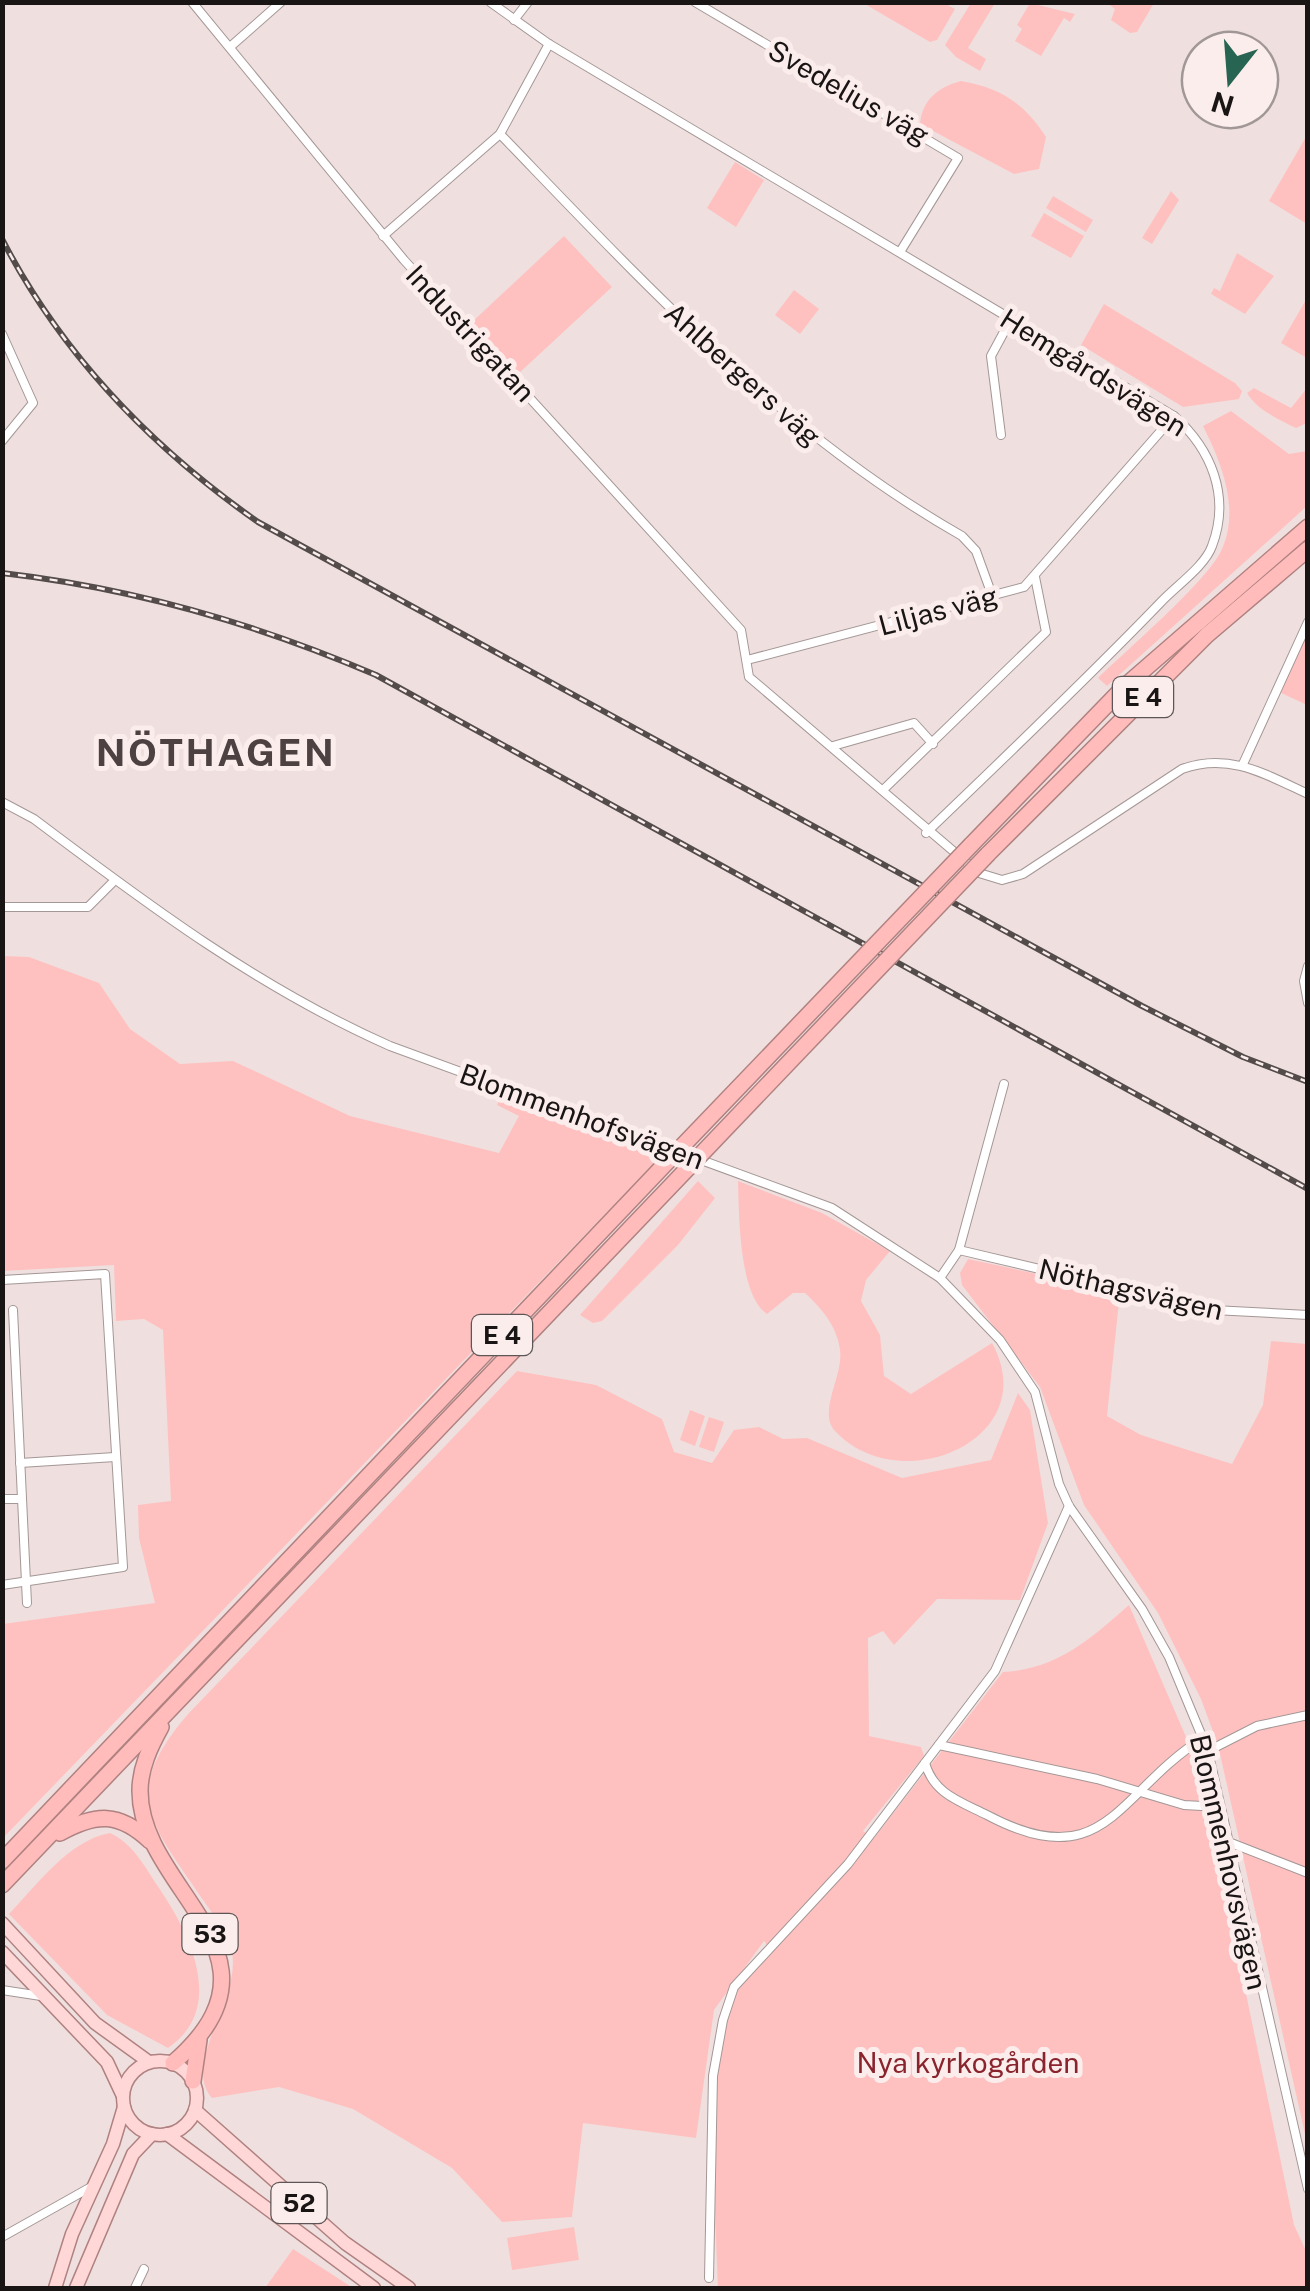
<svg xmlns="http://www.w3.org/2000/svg" width="1310" height="2291" font-family="'Public Sans',sans-serif">
  <style>
    .green { fill: #fec1c0 }
    .lines { fill: none; stroke-linecap: round; stroke-linejoin: round }
    .minor-casing { stroke: #a49796; stroke-width: 10 }
    .primary-casing { stroke: #af8281; stroke-width: 15 }
    .motorway-casing { stroke: #af8281; stroke-width: 18 }
    .minor { stroke: #fff; stroke-width: 8 }
    .primary { stroke: #ffd7d6; stroke-width: 12 }
    .motorway { stroke: #ffbcbb; stroke-width: 15 }
    .rail-casing { stroke: #534c4b; stroke-width: 6 }
    .rail { stroke: #fceded; stroke-width: 2.5; stroke-dasharray: 8; stroke-linecap: butt }
    .motorway-bridge-casing { stroke: #af8281; stroke-width: 18; stroke-linecap: butt }
    .motorway-bridge { stroke: #ffbcbb; stroke-width: 15 }
    .labels { text-anchor: middle; dominant-baseline: central; stroke-width: 10; stroke-linejoin: round; paint-order: stroke }
    .shield { fill: #fceded; stroke: #5e5656; stroke-width: 2.5 }
    .shield-label { font-size: 25px; font-weight: bold; fill: #1a1515 }
    .street-label { font-size: 28px; fill: #1a1515; stroke: #fceded }
    .park-label { font-size: 28px; fill: #89242d; stroke: #fceded }
    .district-label { font-size: 38px; font-weight: bold; letter-spacing: 2.5px; fill: #4d4141; stroke: #fceded }
  </style>
  <rect width="100%" height="100%" fill="#efe0df"/>
  <g class="green">
    <polygon points="863,3 944,3 955,9 937,40 930,42"/>
    <polygon points="971,3 995,3 968,48 986,59 980,71 956,57 945,45"/>
    <polygon points="1030,3 1075,14 1070,22 1064,18 1041,56 1015,41 1022,29 1017,25"/>
    <polygon points="1107,3 1154,3 1137,32 1130,33 1111,20 1115,9"/>
    <path d="M961,81C1001,88 1024,103 1046,137L1039,169L1014,174L920,124C922,99 939,87 961,81Z"/>
    <polygon points="1307,135 1307,224 1269,201"/>
    <polygon points="735,162 764,180 736,227 707,208"/>
    <polygon points="1171,191 1179,200 1152,244 1142,238"/>
    <polygon points="1053,196 1093,220 1086,232 1046,208"/>
    <polygon points="1044,213 1084,236 1071,258 1031,236"/>
    <polygon points="564,236 612,287 517,375 471,323"/>
    <polygon points="1237,253 1274,276 1245,314 1211,294 1214,288 1220,291"/>
    <polygon points="794,290 819,309 800,334 775,315"/>
    <polygon points="1307,298 1307,358 1281,343"/>
    <polygon points="1104,304 1235,383 1242,391 1239,399 1183,407 1081,345"/>
    <path d="M1254,388L1291,408L1307,388V423L1296,428C1278,419 1257,410 1247,393Z"/>
    <path d="M1231,411L1289,454L1307,451L1306,507L1107,686L1098,678C1126,651 1207,581 1221,551C1241,510 1221,462 1203,426Z"/>
    <polygon points="1307,626 1307,705 1279,692"/>
    <polygon points="3,956 29,957 99,983 130,1029 180,1064 233,1061 350,1116 499,1153 519,1116 497,1105 500,1098 661,1156 3,1838 3,1624 155,1603 139,1538 138,1505 171,1501 163,1330 144,1319 116,1321 114,1265 3,1271"/>
    <polygon points="698,1181 715,1198 678,1245 602,1321 593,1323 580,1315"/>
    <path d="M738,1181L822,1213L890,1251L866,1280L861,1301L880,1335L884,1376L911,1394L992,1343C1045,1439 900,1501 835,1431C817,1412 844,1375 840,1350C837,1326 822,1309 805,1293H793L767,1314C739,1296 739,1215 738,1181Z"/>
    <polygon points="968,1259 1120,1292 1107,1416 1141,1435 1232,1464 1263,1405 1271,1341 1307,1344 1307,2143 1218,1745 1201,1699 1158,1613 1084,1505 1040,1387 962,1285 960,1273"/>
    <path d="M517,1371L596,1385L662,1419L674,1452L712,1463L734,1430L759,1427L783,1439L807,1438L902,1478L991,1460L1018,1393L1030,1410L1048,1523L1020,1600L937,1599L894,1645L883,1631L868,1638L869,1736L921,1747L924,1756L863,1831L874,1838L1003,1672C1057,1669 1089,1640 1129,1605L1199,1767L1294,2225L1307,2253V2288H718C716,2214 702,2046 740,1984C748,1971 761,1960 770,1949L764,1941L714,2010L696,2138L583,2123L572,2217L502,2222L452,2168L353,2109L279,2087L212,2098C181,2063 241,1999 232,1953C228,1933 214,1916 203,1900C151,1822 118,1795 189,1713Z"/>
    <polygon points="690,1410 705,1416 695,1446 680,1440"/>
    <polygon points="709,1417 724,1422 714,1452 699,1447"/>
    <path d="M110,1833C132,1843 144,1865 157,1885C187,1929 229,2006 168,2048L107,2015L9,1914C36,1886 69,1840 110,1833Z"/>
    <polygon points="574,2227 579,2260 512,2270 507,2238"/>
    <polygon points="293,2249 353,2288 265,2288"/>
  </g>
  <g class="lines">
    <defs>
      <g id="minor">
        <path d="M192,2L404,260L741,630L749,677L979,873L1002,880L1023,874L1182,769C1229,752 1265,774 1308,794"/>
        <path d="M490,2L549,44L1174,416C1211,449 1231,496 1212,546C1205,566 1176,586 1161,602C1085,681 1005,757 926,833"/>
        <polyline points="695,2 958,158 900,252"/>
        <polyline points="514,20 528,2"/>
        <polyline points="230,47 281,2"/>
        <path d="M500,134C643,282 781,433 962,536L976,551L992,595"/>
        <polyline points="383,236 500,134 549,44"/>
        <polyline points="2,334 33,403 2,441"/>
        <polyline points="1001,435 991,356 1011,319"/>
        <polyline points="747,660 1024,587 1174,416"/>
        <polyline points="833,746 914,723 933,744"/>
        <polyline points="1243,764 1308,622"/>
        <polyline points="884,789 1046,632 1035,577"/>
        <path d="M2,802L34,819C148,905 259,988 390,1046L832,1208L940,1278L1000,1340L1035,1392L1059,1484L1069,1506L1142,1609L1169,1657L1208,1751L1308,2189"/>
        <polyline points="2,907 88,907 115,880"/>
        <polyline points="1308,966 1304,981 1308,1003"/>
        <polyline points="959,1250 1004,1084"/>
        <polyline points="940,1278 959,1250 1213,1310 1308,1315"/>
        <polyline points="2,1280 105,1274 123,1567 2,1585"/>
        <polyline points="13,1310 27,1603"/>
        <polyline points="20,1463 115,1457"/>
        <polyline points="2,1499 20,1499"/>
        <polyline points="939,1745 1097,1779 1184,1805 1220,1807"/>
        <polyline points="1208,1751 1257,1726 1308,1715"/>
        <path d="M925,1763C934,1794 959,1801 987,1815C1106,1878 1117,1792 1203,1738"/>
        <polyline points="1226,1841 1308,1873"/>
        <polyline points="2,1990 41,1996"/>
        <polyline points="2,2237 91,2187"/>
        <polyline points="709,2278 713,2076 723,2020 734,1987 848,1864 995,1671 1069,1506"/>
        <polyline points="135,2288 144,2269"/>
      </g>
      <g id="primary">
        <polyline points="2,1923 95,2023 149,2062"/>
        <polyline points="2,1952 107,2062 122,2094"/>
        <circle cx="160" cy="2098" r="37"/>
        <polyline points="195,2110 345,2243 409,2288"/>
        <polyline points="167,2134 374,2288"/>
        <polyline points="55,2288 72,2234 113,2144 124,2107"/>
        <polyline points="76,2288 133,2154 152,2134"/>
      </g>
      <g id="motorway">
        <polyline points="971,845 1124,687 1308,527"/>
        <polyline points="988,854 1207,635 1308,549"/>
        <path d="M161,1727C150,1747 140,1768 140,1791C140,1892 299,1954 173,2063"/>
        <path d="M60,1833C96,1813 119,1812 150,1841"/>
        <polyline points="2,1861 668,1161"/>
        <polyline points="2,1885 688,1168"/>
        <polyline points="193,2081 199,2040"/>
      </g>
    </defs>
    <use href="#minor" class="minor-casing"/>
    <use href="#primary" class="primary-casing"/>
    <use href="#motorway" class="motorway-casing"/>
    <use href="#minor" class="minor"/>
    <use href="#primary" class="primary"/>
    <use href="#motorway" class="motorway"/>
    <defs>
      <g id="rail">
        <path d="M2,239C62,355 151,447 258,522L1142,1006L1243,1057L1308,1082"/>
        <path d="M2,573C133,588 255,623 376,675L1308,1189"/>
      </g>
    </defs>
    <use href="#rail" class="rail-casing"/>
    <use href="#rail" class="rail"/>
    <defs>
      <g id="motorway-bridge">
        <polyline points="668,1161 971,845"/>
        <polyline points="688,1168 988,854"/>
      </g>
    </defs>
    <use href="#motorway-bridge" class="motorway-bridge-casing"/>
    <use href="#motorway-bridge" class="motorway-bridge"/>
  </g>
  <g class="labels">
    <g class="shield">
      <rect x="1113" y="677" width="60" height="40" rx="8"/>
      <rect x="472" y="1315" width="60" height="40" rx="8"/>
      <rect x="182.5" y="1914" width="55" height="40" rx="8"/>
      <rect x="271.5" y="2183" width="55" height="40" rx="8"/>
    </g>
    <g class="shield-label">
      <text x="1143" y="697">E 4</text>
      <text x="502" y="1335">E 4</text>
      <text x="210" y="1934">53</text>
      <text x="299" y="2203">52</text>
    </g>
    <g class="street-label">
      <text transform="translate(849 92) rotate(30)">Svedelius väg</text>
      <text transform="translate(471 333) rotate(47)">Industrigatan</text>
      <text transform="translate(1094 372) rotate(32)">Hemgårdsvägen</text>
      <text transform="translate(743 374) rotate(42)">Ahlbergers väg</text>
      <text transform="translate(938 610) rotate(-15)">Liljas väg</text>
      <text transform="translate(582 1116) rotate(20)">Blommenhofsvägen</text>
      <text transform="translate(1131 1289) rotate(13)">Nöthagsvägen</text>
      <text transform="translate(1229 1862) rotate(77)">Blommenhovsvägen</text>
    </g>
    <g class="park-label">
      <text x="968" y="2062">Nya kyrkogården</text>
    </g>
    <g class="district-label">
      <text x="216" y="752">NÖTHAGEN</text>
    </g>
  </g>
  <rect width="1310" height="2291" fill="none" stroke="#1a1515" stroke-width="10"/>
  <g transform="translate(1230 80) rotate(197)"><circle r="48" fill="#fceded" stroke="#a29797" stroke-width="2.5"/>
  <path d="M0-8L18 38L0 25L-18 38Z" fill="#276552"/>
  <text y="-15" font-size="28" font-weight="bold" text-anchor="middle" fill="#1a1515">N</text>
  </g>
</svg>
